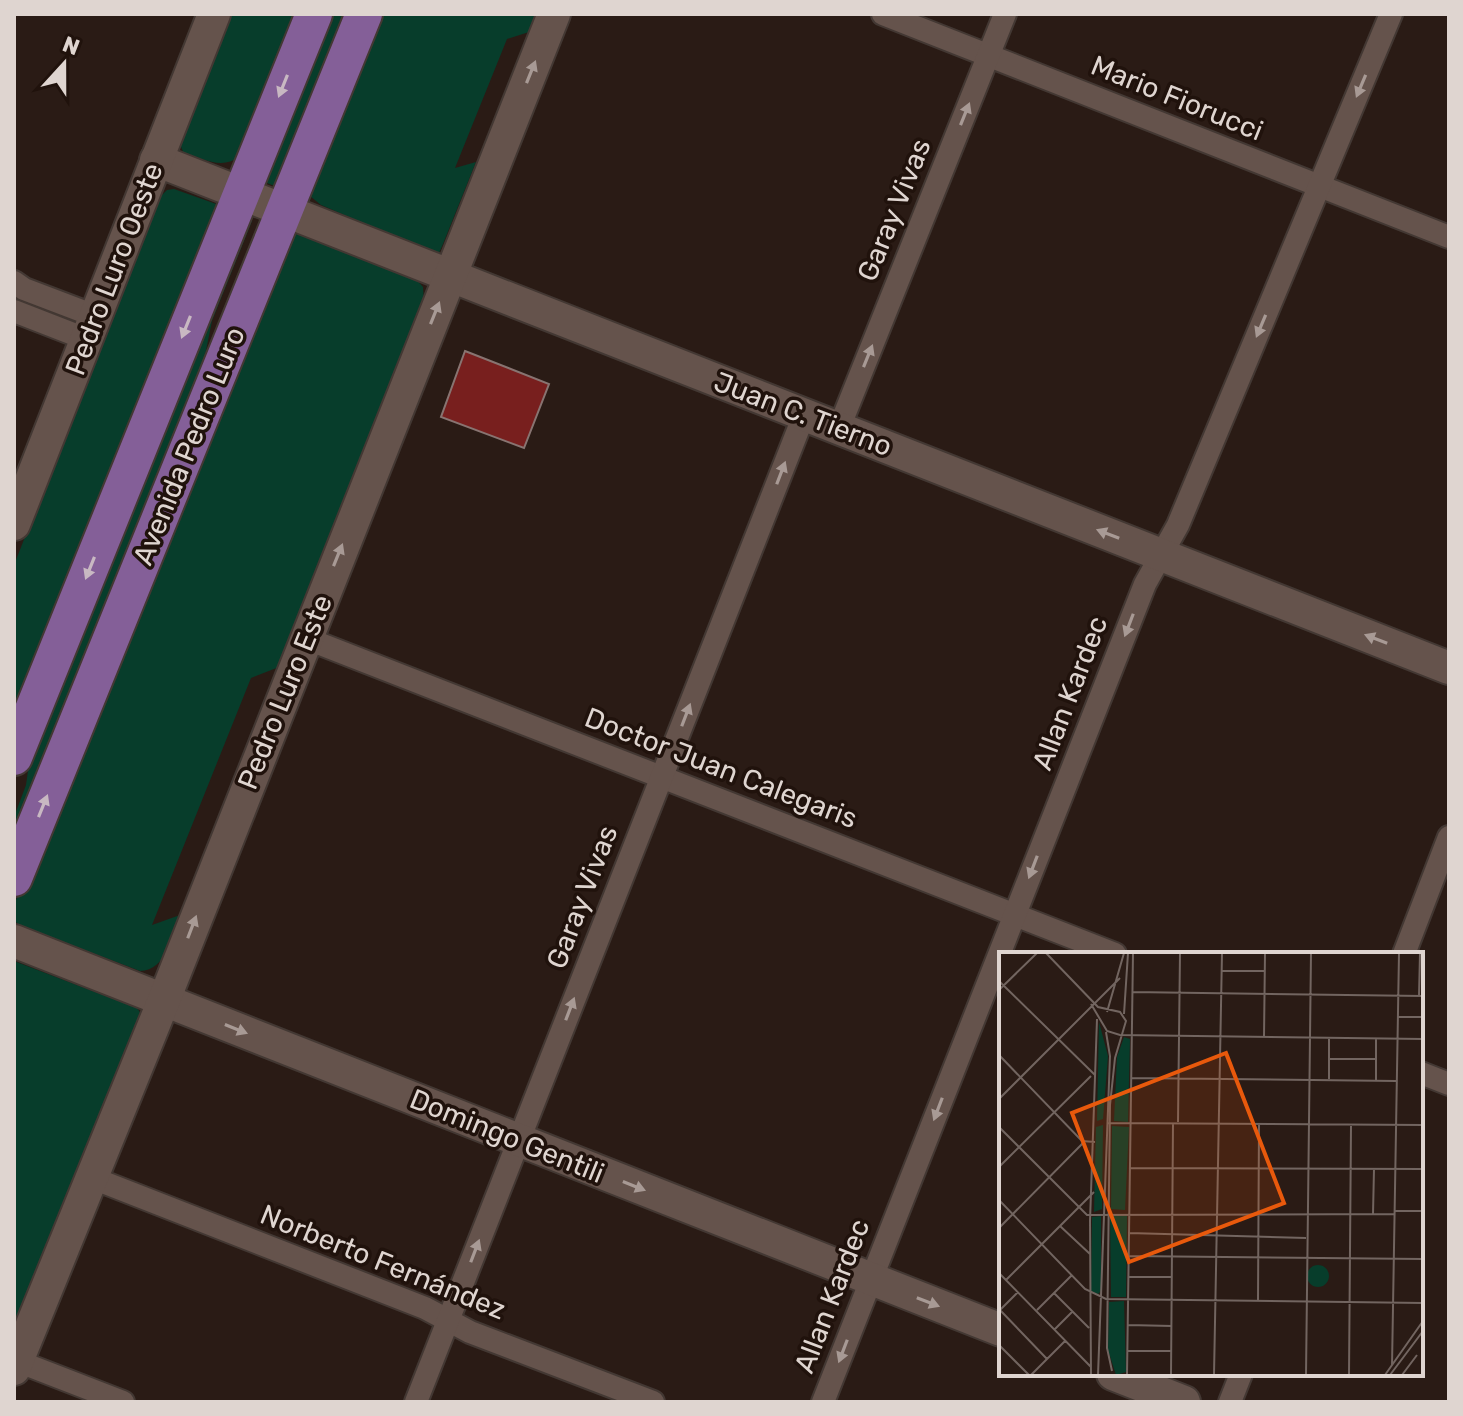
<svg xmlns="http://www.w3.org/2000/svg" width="1463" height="1416" font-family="Rubik,sans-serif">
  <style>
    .green { fill: #073d2b }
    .building { fill: #781f1e; stroke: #887471; stroke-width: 2 }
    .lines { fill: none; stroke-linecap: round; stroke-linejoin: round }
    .street-casing { stroke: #433833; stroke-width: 26 }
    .secondary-casing { stroke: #433833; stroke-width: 36 }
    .primary-casing { stroke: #433833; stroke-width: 40 }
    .street { stroke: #65534c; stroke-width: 22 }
    .secondary { stroke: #65534c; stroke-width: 32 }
    .primary { stroke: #845f98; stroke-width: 36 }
    .oneway { fill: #a89a95 }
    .oneway2 { fill: #c8b8c2 }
    .labels { text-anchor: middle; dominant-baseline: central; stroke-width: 7; stroke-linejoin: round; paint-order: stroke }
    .street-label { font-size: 28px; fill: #dfd5d0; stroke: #20120c }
    .inset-road { fill: none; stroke: #726560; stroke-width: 2 }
    .view { fill: #e8590c; fill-opacity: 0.15; stroke: #e8590c; stroke-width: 4 }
    .inset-edge { fill: none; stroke: #dfd5d0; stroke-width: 4 }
  </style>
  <rect width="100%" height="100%" fill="#2a1b15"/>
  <g class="green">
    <path d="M230,14H299L239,156C223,171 201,158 183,152L180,144Z"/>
    <polygon points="326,14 350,14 277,187 262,181"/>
    <polygon points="377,14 536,14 529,32 507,39 455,168 476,162 443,244 439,253 436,254 321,205 310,196 308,188"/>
    <polygon points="174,189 219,205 14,724 14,565 157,200 167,190"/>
    <polygon points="250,216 252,221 212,321 199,385 14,848 14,817 26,785 31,749"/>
    <path d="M291,231L414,277L423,287L424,301L279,667L251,678L152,925L180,915C172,936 167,970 140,971L19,925L14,920V905L287,234Z"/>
    <polygon points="14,961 137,1008 142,1015 14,1335"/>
  </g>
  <polygon class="building" points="465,351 549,384 524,448 441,417"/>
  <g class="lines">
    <defs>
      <g id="street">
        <polyline points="883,14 1449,237"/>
        <polyline points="14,282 24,289 95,316"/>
        <polyline points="14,311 86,339"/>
        <polyline points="839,428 1005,14"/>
        <polyline points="305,638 1115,954"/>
        <polyline points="1404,954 1449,837"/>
        <polyline points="1421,1073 1449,1084"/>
        <polyline points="90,1177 425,1308 470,1332 653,1402"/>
        <polyline points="17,1361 123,1402"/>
        <polyline points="416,1402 804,415"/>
        <polyline points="823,1402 1145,584 1178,525 1391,14"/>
        <polyline points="1230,1402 1241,1374"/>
      </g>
      <g id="secondary">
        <polyline points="156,160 1449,668"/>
        <polyline points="14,524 214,14"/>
        <polyline points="14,941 1001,1330"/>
        <polyline points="14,1369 164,1000 554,14"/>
        <polyline points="1113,1374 1184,1402"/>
      </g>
      <g id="primary">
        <polyline points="14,757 314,14"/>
        <polyline points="14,878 364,14"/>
      </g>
    </defs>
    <use href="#street" class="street-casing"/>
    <use href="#secondary" class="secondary-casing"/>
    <use href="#primary" class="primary-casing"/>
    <use href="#street" class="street"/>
    <use href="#secondary" class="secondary"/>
    <use href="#primary" class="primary"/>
  </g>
  <defs><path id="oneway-solid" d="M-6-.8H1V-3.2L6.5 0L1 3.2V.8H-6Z" transform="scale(2)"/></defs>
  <g class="oneway">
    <use href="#oneway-solid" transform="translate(531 72) rotate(-68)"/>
    <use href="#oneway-solid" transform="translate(1361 86) rotate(113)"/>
    <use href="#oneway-solid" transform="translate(965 114) rotate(-68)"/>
    <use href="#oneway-solid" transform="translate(435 313) rotate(-68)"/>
    <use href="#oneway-solid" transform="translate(1261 326) rotate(113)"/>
    <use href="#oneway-solid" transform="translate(868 356) rotate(-68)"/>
    <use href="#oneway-solid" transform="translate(781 473) rotate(-69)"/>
    <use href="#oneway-solid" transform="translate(1108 534) rotate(-159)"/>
    <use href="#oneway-solid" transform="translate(338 555) rotate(-68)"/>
    <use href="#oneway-solid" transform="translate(1129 625) rotate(111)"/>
    <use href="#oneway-solid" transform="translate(1376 639) rotate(-159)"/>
    <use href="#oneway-solid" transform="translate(686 715) rotate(-69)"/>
    <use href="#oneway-solid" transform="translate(1033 867) rotate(111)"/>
    <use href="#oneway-solid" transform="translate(192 927) rotate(-69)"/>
    <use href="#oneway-solid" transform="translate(570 1009) rotate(-69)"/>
    <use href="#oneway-solid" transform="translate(236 1029) rotate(22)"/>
    <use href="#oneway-solid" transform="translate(938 1109) rotate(111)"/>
    <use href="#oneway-solid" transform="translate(634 1186) rotate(22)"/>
    <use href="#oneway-solid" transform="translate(475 1251) rotate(-69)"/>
    <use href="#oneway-solid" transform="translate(928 1302) rotate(21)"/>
    <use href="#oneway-solid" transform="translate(843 1351) rotate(111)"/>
  </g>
  <g class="oneway2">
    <use href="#oneway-solid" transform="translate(283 86) rotate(112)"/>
    <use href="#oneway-solid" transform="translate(186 327) rotate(112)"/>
    <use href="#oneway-solid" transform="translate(90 568) rotate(112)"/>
    <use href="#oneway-solid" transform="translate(43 806) rotate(-68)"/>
  </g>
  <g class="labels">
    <g class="street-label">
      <text transform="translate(1177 98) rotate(22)">Mario Fiorucci</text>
      <text transform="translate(894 210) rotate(-68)">Garay Vivas</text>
      <text transform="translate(114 269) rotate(-69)">Pedro Luro Oeste</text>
      <text transform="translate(803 414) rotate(21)">Juan C. Tierno</text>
      <text transform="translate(189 446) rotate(-68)">Avenida Pedro Luro</text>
      <text transform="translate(285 692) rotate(-68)">Pedro Luro Este</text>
      <text transform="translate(1070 693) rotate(-69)">Allan Kardec</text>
      <text transform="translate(721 768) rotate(21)">Doctor Juan Calegaris</text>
      <text transform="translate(582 897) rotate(-69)">Garay Vivas</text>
      <text transform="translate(507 1136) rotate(22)">Domingo Gentili</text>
      <text transform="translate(383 1262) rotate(22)">Norberto Fernández</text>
      <text transform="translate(832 1296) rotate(-69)">Allan Kardec</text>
    </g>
  </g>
  <g transform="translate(999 952)">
    <rect width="424" height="424" fill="#2a1b15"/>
    <path d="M100,70L109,104L104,167L98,169ZM125,85L131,87L129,170L115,169L118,105ZM104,173L103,257L95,260L97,175ZM113,174L130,175L126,258L112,257ZM128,262L127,345H112L111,263ZM102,264V339L99,342L92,339L93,265ZM308 324a11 11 0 1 1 22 0a11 11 0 1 1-22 0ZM125,349L127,420L117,423L109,398L110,350Z" fill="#073d2b"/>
    <path class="inset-road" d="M47,1L99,55L121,60L127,69L116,106L111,153L108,396L113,419M222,19H266M0,29L96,123M0,38L38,1M133,40L424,44M420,44L421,1M92,52L108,79L121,83L424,87M108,60L125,1M125,62L129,1M398,65H424M265,85L266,1M0,103L83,189L96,190M330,107H377M132,126L397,129M330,127V86M377,128V87M0,147L121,26M179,170L181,1M108,171L424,173M0,175L88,263L395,262M0,215L92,124M131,216L424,217M0,248L86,337L107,347L424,351M395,259H424M374,262L375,217M61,274L91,302M0,276L85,190M130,281L307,286M130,304L424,307M0,321L92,415M129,325H173M7,328L95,240M55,341L90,376M259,349L260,173M0,357L48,407M1,358L19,340M38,358L73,323M129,373L173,374M55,378L73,360M0,393L30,423M128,399H172M393,414L400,1M32,423L66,389M92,423L91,269L98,67M99,423L111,104L107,80M128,423L134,1M172,423L174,172M215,423L223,1M307,423L312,1M350,423L352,174M386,423L424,369M391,423L424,379M403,423L418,403"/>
    <path class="view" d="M227,101L285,251L130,310L73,161Z"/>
    <rect width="424" height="424" class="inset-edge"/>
  </g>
  <rect width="1463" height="1416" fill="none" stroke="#dfd5d0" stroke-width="32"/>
  <g transform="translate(64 64) rotate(21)" stroke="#20120c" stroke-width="6" paint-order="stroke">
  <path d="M0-6L14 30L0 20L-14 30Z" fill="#dfd5d0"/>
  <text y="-12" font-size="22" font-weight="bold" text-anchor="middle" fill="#dfd5d0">N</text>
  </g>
</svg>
